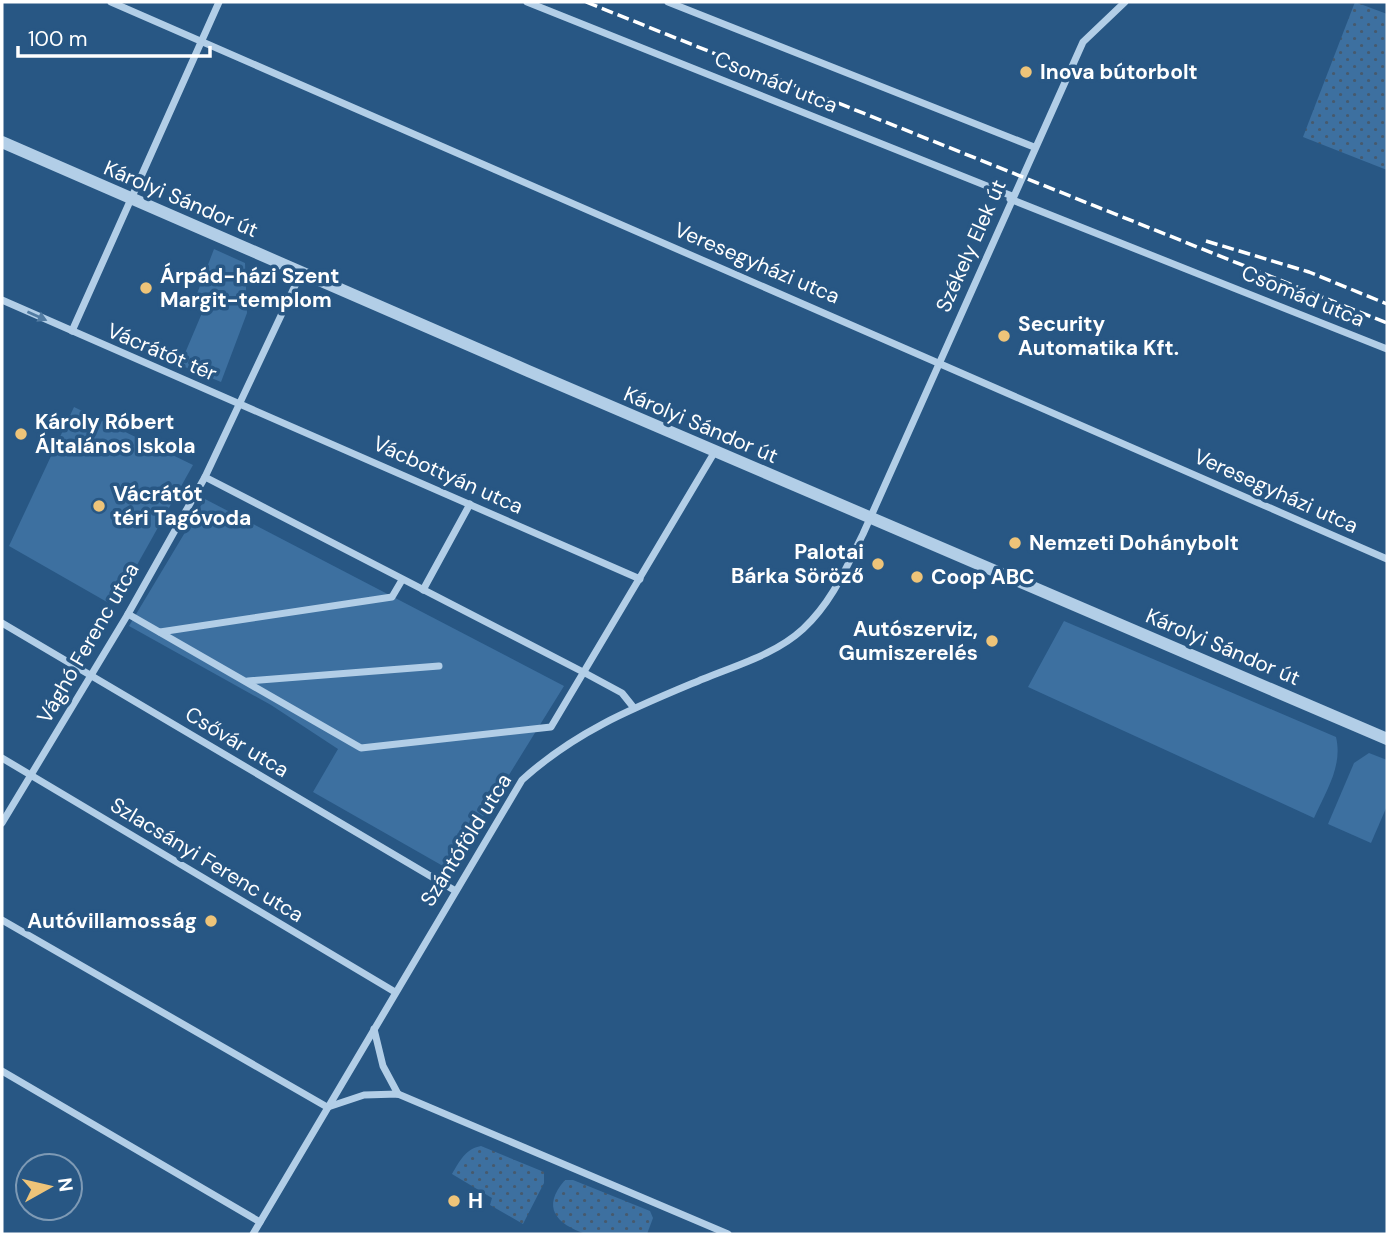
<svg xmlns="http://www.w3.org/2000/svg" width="1389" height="1236" font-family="'DM Sans',sans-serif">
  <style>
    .grass { fill: url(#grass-dots) }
    .park { fill: #3d70a0 }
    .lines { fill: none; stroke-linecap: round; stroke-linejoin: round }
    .minor { stroke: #b2cee7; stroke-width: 7 }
    .tertiary { stroke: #b2cee7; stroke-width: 12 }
    .rail { stroke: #fff; stroke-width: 3.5; stroke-dasharray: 12 5; stroke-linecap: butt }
    .oneway { fill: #517ba2 }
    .poi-dot { fill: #eec479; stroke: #285784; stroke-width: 2.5 }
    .labels { text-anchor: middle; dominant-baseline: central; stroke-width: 7; stroke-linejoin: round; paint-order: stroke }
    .poi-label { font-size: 21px; font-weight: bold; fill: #fff; stroke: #285784; text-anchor: start }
    .street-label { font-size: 21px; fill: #fff; stroke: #285784 }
  </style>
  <defs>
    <pattern id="grass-dots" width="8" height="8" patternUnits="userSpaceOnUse" patternTransform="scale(1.75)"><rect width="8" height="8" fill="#3d70a0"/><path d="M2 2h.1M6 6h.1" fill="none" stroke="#465a6e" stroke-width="1.8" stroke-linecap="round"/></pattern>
  </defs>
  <rect width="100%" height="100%" fill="#285784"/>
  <g class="grass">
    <polygon points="1355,2 1387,14 1387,170 1303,137"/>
    <path d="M481,1146L544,1172V1183L523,1224L490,1205L492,1198L452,1174C460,1161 465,1149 481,1146Z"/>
    <path d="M565,1180H573L650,1211L653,1218L647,1234C629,1234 603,1236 586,1234C556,1224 541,1207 565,1180Z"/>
  </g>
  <g class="park">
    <polygon points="214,249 245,263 247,313 221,382 180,365 202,313 192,307"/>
    <polygon points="74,407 193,465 114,606 9,546"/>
    <polygon points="205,499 564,686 450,870 313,792 338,749 271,705 129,626"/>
    <path d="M1064,621L1336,737C1343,766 1326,791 1314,818L1028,687Z"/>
    <polygon points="1369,753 1387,760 1387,806 1371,843 1328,824 1354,763"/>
  </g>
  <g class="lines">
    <g class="minor">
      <polyline points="111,2 1387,559"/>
      <polyline points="527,2 1012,196"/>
      <polyline points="668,2 1034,147"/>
      <polyline points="1010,199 1387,349"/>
      <polyline points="2,300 640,579"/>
      <polyline points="72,331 219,2"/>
      <polyline points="205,477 585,673 622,693 634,708"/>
      <polyline points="423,590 470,504"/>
      <polyline points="128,614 361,748 551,727 714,453"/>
      <polyline points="2,623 454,890"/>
      <polyline points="160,632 392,597 402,580"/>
      <polyline points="248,681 439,666"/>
      <polyline points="2,758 395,992"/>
      <polyline points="2,823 128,614 205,477 301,273"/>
      <polyline points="2,920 327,1107"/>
      <polyline points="374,1029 383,1066 398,1094"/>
      <polyline points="2,1071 260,1222"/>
      <polyline points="328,1107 364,1095 398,1094 728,1234"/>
      <path d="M253,1234L522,780C577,730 636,707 703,679C737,665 776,654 803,629C832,602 846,568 863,534L1083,42L1125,2"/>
    </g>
    <path class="tertiary" d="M2,142C462,345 925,540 1387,739"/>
    <g class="rail">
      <polyline points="586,2 1387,323"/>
      <polyline points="1206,241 1309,272 1387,304"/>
    </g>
  </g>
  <defs><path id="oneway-solid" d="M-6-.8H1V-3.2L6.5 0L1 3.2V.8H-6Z" transform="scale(1.75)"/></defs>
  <use class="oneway" href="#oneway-solid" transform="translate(37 316) rotate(24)"/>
  <g class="poi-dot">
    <circle cx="1026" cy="72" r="7"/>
    <circle cx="146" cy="288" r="7"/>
    <circle cx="1004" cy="336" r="7"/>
    <circle cx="21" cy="434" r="7"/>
    <circle cx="99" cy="506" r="7"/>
    <circle cx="1015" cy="543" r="7"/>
    <circle cx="878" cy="564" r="7"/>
    <circle cx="917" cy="577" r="7"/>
    <circle cx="992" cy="641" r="7"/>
    <circle cx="211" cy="921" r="7"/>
    <circle cx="454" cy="1201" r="7"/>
  </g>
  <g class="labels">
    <g class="poi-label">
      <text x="1040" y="72">Inova bútorbolt</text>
      <text x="160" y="276">Árpád-házi Szent<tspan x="160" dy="24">Margit-templom</tspan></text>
      <text x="1018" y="324">Security<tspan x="1018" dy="24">Automatika Kft.</tspan></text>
      <text x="35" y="422">Károly Róbert<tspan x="35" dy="24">Általános Iskola</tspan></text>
      <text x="113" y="494">Vácrátót<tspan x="113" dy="24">téri Tagóvoda</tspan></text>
      <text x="1029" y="543">Nemzeti Dohánybolt</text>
      <text x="864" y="552" text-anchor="end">Palotai<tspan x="864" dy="24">Bárka Söröző</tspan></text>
      <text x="931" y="577">Coop ABC</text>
      <text x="978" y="629" text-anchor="end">Autószerviz,<tspan x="978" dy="24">Gumiszerelés</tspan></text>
      <text x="197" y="921" text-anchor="end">Autóvillamosság</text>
      <text x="468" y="1201">H</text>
    </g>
    <g class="street-label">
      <text transform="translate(776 82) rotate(22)">Csomád utca</text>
      <text transform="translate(181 199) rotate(23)">Károlyi Sándor út</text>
      <text transform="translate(971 246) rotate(-66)">Székely Elek út</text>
      <text transform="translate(757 263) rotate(23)">Veresegyházi utca</text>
      <text transform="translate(1303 296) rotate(22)">Csomád utca</text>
      <text transform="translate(162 352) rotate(23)">Vácrátót tér</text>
      <text transform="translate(701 425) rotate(23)">Károlyi Sándor út</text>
      <text transform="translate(448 475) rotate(24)">Vácbottyán utca</text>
      <text transform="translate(1276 491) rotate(24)">Veresegyházi utca</text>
      <text transform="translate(88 643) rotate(-60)">Vághó Ferenc utca</text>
      <text transform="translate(1223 647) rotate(23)">Károlyi Sándor út</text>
      <text transform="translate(237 742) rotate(31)">Csővár utca</text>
      <text transform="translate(466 840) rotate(-58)">Szántóföld utca</text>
      <text transform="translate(207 860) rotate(31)">Szlacsányi Ferenc utca</text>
    </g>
  </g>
  <rect width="1389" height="1236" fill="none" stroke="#ffffff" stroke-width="7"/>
  <g transform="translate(49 1187) rotate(82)"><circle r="33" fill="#285784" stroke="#7e9ab5" stroke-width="2"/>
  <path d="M0-5L12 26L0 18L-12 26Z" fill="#eec479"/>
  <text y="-10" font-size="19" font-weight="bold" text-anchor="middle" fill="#ffffff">N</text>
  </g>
  <path d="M18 46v10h192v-10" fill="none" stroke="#ffffff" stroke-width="3.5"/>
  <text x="28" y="46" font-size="21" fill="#ffffff" stroke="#285784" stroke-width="5" paint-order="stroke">100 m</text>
</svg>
